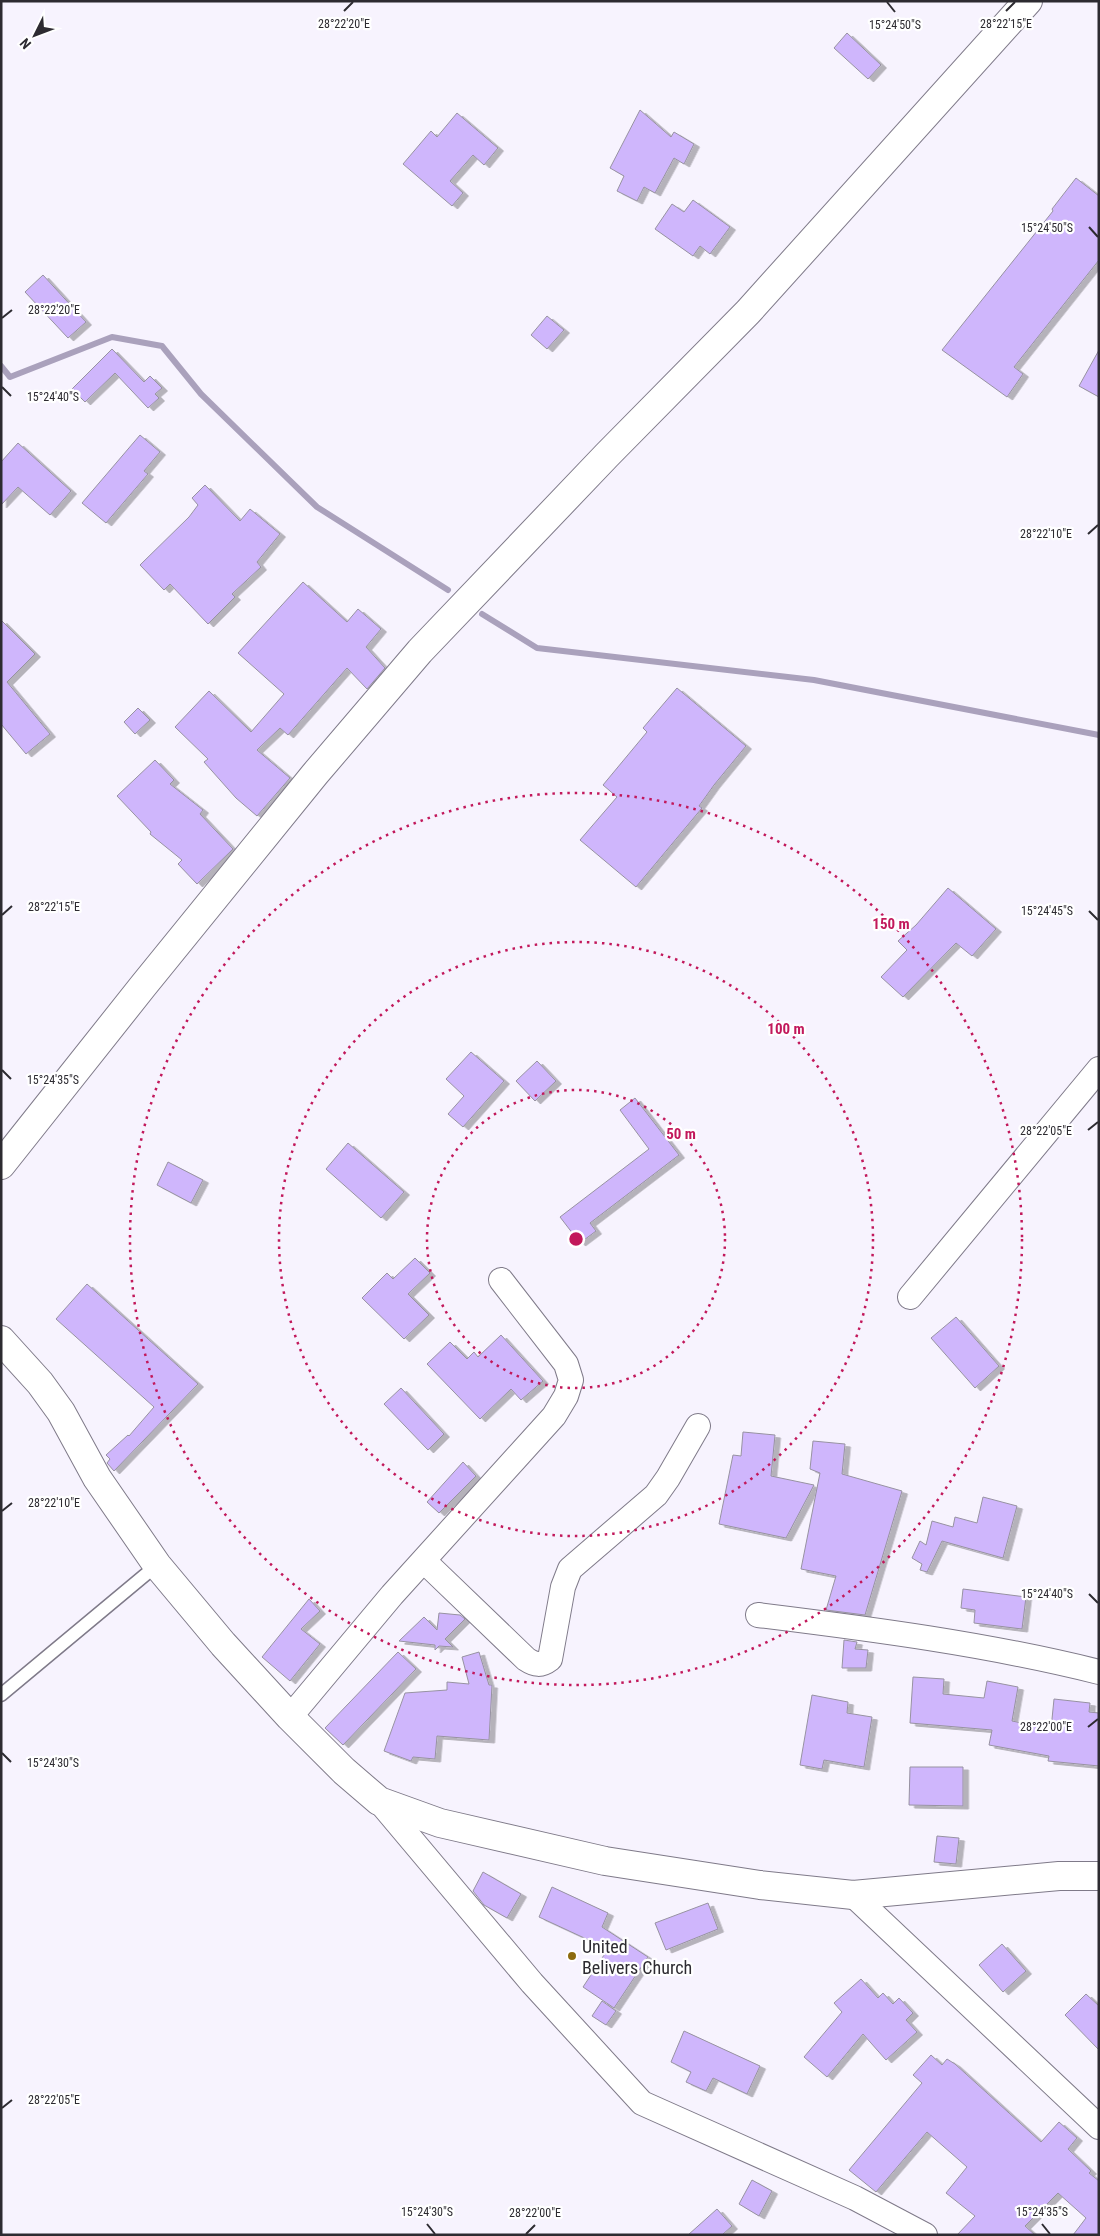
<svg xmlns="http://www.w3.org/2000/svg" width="1100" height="2236" font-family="'Roboto Condensed',sans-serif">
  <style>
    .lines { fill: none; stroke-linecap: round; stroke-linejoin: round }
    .stream { stroke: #aaa1bc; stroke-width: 6 }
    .building { fill: #cfb6fc; stroke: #9792a1; filter: url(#shadow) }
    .lane-casing { stroke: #7f7a89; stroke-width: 15 }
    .street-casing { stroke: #7f7a89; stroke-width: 26 }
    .secondary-casing { stroke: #7f7a89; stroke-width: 30 }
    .lane { stroke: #fff; stroke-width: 12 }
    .street { stroke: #fff; stroke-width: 24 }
    .secondary { stroke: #fff; stroke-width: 28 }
    .ticks { fill: none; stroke: #2d2b31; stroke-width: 2 }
    .ring { fill: none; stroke: #c2185b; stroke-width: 2.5; stroke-dasharray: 2.5 5 }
    .poi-dot { fill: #8d6b0e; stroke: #fff; stroke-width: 2 }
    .labels { text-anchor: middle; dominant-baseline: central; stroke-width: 4.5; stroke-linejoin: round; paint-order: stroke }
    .poi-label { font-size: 18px; fill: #2d2b31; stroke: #fff; text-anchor: start }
    .ticks-label { font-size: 12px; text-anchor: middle; fill: #2d2b31; stroke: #fff; stroke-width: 4.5; stroke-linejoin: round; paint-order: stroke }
    .centre { fill: #c2185b; stroke: #fff; stroke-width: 2.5 }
    .ring-label { font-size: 15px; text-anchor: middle; font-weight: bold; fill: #c2185b; stroke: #fff; stroke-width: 4.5; stroke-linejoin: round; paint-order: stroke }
  </style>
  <defs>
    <filter id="shadow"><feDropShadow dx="5.5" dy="3" stdDeviation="0" flood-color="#0004"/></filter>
  </defs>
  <rect width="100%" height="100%" fill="#f7f3fe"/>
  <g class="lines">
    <g class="stream">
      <polyline points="1,366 10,377 112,337 162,346 201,394 317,507 448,590"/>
      <polyline points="482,614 537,648 814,680 1099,735"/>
    </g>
  </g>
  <g class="building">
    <polygon points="847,33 881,65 868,79 834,48"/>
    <polygon points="640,110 671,137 674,132 694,144 684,164 674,158 655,193 644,187 637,201 617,191 624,176 610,168"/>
    <polygon points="457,113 498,148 484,165 473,155 450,181 463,193 452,206 403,164 431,131 437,137"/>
    <polygon points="1076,178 1099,196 1099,260 1014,367 1023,374 1007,397 942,350 1053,211 1052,209"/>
    <polygon points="693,200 730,227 710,254 700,246 693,256 655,229 672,204 684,212"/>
    <polygon points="43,275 86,322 68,338 25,292"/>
    <polygon points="547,316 564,330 547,349 531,335"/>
    <polygon points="112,349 144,382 150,376 162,388 155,394 159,398 148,408 115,373 85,402 72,389"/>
    <polygon points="1099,350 1099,397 1079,386"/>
    <polygon points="140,435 160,452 144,471 148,474 106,523 82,503"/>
    <polygon points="18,443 71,491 50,515 18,487 1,505 1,462"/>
    <polygon points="205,485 240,521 250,509 280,534 257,562 261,567 232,594 235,597 208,624 170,584 164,590 140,565 189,517 198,505 192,498"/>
    <polygon points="303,582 347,622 358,609 381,629 366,647 385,668 367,689 347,668 288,735 280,728 257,750 290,778 257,816 236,798 204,762 208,759 175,727 209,691 251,732 284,694 238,653"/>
    <polygon points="1,620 35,654 7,682 50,734 26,754 1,724"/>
    <polygon points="677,688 746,746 714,785 699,806 702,808 636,887 580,840 617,797 603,785 647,732 643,728"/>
    <polygon points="138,708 150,720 135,734 124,722"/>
    <polygon points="155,760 174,780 170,784 203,810 200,814 233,849 197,884 178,864 182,860 150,834 151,832 117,796"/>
    <polygon points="948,888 996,929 972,956 956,943 903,997 881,977 907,950 898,941 916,925"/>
    <polygon points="471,1052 504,1081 463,1127 448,1114 464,1096 446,1079"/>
    <polygon points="537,1061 556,1081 535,1101 516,1081"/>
    <polygon points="635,1098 679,1155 590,1223 596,1231 580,1243 560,1217 649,1149 620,1110"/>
    <polygon points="348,1143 404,1192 381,1218 326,1169"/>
    <polygon points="168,1162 203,1180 191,1203 157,1185"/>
    <polygon points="415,1258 430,1273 408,1294 429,1315 404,1339 362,1298 387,1273 393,1279"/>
    <polygon points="87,1284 198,1384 114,1471 107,1463 110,1459 106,1455 128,1435 129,1436 154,1407 56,1319"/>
    <polygon points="956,1317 999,1366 975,1388 931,1338"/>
    <polygon points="501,1335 543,1381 521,1400 511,1389 480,1419 427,1364 450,1342 467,1359 474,1352 478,1357"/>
    <polygon points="401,1388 444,1434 428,1450 384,1404"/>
    <polygon points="743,1432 775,1435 771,1476 814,1485 786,1538 719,1524 733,1455 741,1456"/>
    <polygon points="813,1441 845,1444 842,1474 902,1491 865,1615 826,1610 836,1576 801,1569 820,1473 810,1469"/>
    <polygon points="463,1462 476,1476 439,1513 427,1502"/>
    <polygon points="983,1497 1017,1506 1003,1558 942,1541 927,1572 920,1570 922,1564 912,1558 920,1541 926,1545 932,1521 953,1527 955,1517 977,1523"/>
    <polygon points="963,1589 1026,1597 1022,1629 974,1623 975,1610 961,1608"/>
    <polygon points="309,1599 320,1611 301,1629 320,1644 290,1681 262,1657"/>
    <polygon points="439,1613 460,1615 465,1619 445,1639 453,1647 439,1646 435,1650 435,1645 399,1641 424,1617 437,1630"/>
    <polygon points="844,1640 857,1642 855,1649 868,1650 866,1668 842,1668"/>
    <polygon points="398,1652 416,1669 343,1745 325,1728"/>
    <polygon points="479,1652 489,1685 492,1685 489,1740 437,1736 435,1759 413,1757 411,1761 384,1751 405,1693 447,1690 447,1682 469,1684 462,1657"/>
    <polygon points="913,1677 944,1679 943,1694 984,1698 987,1681 1018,1687 1012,1721 1051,1729 1054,1699 1090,1703 1089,1712 1099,1713 1099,1766 1048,1761 1049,1756 989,1745 992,1730 910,1723"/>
    <polygon points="812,1695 848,1702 847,1713 872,1717 864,1767 824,1760 822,1769 800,1765"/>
    <polygon points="910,1767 963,1767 963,1806 909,1805"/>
    <polygon points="937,1836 959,1838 956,1864 934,1862"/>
    <polygon points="483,1872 521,1894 507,1918 484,1905 473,1891"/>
    <polygon points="552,1887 608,1913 602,1927 648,1957 614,2008 583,1987 608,1949 539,1917"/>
    <polygon points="708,1903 718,1929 666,1950 655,1923"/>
    <polygon points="1002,1944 1026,1971 1003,1992 979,1965"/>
    <polygon points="861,1979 878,1998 883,1993 893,2004 899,1998 913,2013 906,2020 917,2032 886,2060 863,2034 827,2077 804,2057 842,2012 834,2003"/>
    <polygon points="1086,1994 1099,2006 1099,2050 1065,2015"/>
    <polygon points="602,2001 616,2011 606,2025 592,2016"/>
    <polygon points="684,2031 760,2066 747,2094 713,2078 706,2091 686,2082 691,2072 671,2062"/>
    <polygon points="931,2055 942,2065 947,2059 955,2064 1041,2142 1059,2122 1077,2138 1068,2149 1091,2171 1089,2173 1099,2181 1099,2235 1073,2235 1086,2218 1058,2193 1025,2226 1035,2235 957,2235 975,2216 946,2193 967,2167 927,2132 876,2192 849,2170 922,2083 913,2075"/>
    <polygon points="752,2180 772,2191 759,2216 739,2204"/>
    <polygon points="717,2209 732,2226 722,2235 688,2235"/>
  </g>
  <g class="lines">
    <defs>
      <polyline id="lane" points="1,1695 157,1565"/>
      <g id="street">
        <polyline points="910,1297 1099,1069"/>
        <path d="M424,1561L526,1659C535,1665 541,1666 550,1659L563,1587L570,1569L656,1495L668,1478L698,1426"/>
        <path d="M758,1615C872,1629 987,1644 1099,1672"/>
        <polyline points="290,1717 392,1595 554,1416 566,1396 571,1380 566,1364 501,1280"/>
        <polyline points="379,1801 532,1983 642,2103 855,2198 925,2235"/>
        <polyline points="853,1895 1099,2127"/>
      </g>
      <g id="secondary">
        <polyline points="1,1165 143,986 315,774 420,651 607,455 748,312 1028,1"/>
        <polyline points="1,1340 40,1383 61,1412 97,1478 157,1565 223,1644 290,1717 344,1771 379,1801 440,1823 605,1861 760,1885 853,1895 1059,1876 1099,1876"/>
      </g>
    </defs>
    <use href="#lane" class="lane-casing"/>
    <use href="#street" class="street-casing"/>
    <use href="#secondary" class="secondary-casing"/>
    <use href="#lane" class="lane"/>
    <use href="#street" class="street"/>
    <use href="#secondary" class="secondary"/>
  </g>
  <path class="ticks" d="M887,2L895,12M344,11L353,2M1006,11L1015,2M1089,227L1098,237M2,318L12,310M2,387L11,396M1088,534L1098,525M1089,911L1098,920M2,915L12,906M2,1070L11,1079M1088,1130L1098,1122M2,1511L12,1503M1089,1594L1098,1603M1088,1727L1098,1719M2,1753L11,1762M2,2108L12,2100M427,2224L435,2234M1042,2224L1050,2234M526,2234L535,2225"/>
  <g class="ring">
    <circle cx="576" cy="1239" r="149"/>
    <circle cx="576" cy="1239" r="297"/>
    <circle cx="576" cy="1239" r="446"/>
  </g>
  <circle class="poi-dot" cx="572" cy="1956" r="5"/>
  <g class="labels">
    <g class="poi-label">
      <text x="582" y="1946">United<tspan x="582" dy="21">Belivers Church</tspan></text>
    </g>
  </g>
  <g class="ticks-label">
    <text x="344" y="28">28°22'20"E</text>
    <text x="1006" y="28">28°22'15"E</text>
    <text x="895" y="29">15°24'50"S</text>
    <text x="1047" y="232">15°24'50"S</text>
    <text x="54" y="314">28°22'20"E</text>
    <text x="53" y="401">15°24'40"S</text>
    <text x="1046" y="538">28°22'10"E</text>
    <text x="54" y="911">28°22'15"E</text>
    <text x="1047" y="915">15°24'45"S</text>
    <text x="53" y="1084">15°24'35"S</text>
    <text x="1046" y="1135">28°22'05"E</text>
    <text x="54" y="1507">28°22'10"E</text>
    <text x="1047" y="1598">15°24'40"S</text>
    <text x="1046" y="1731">28°22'00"E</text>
    <text x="53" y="1767">15°24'30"S</text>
    <text x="54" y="2104">28°22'05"E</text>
    <text x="427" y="2216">15°24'30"S</text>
    <text x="1042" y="2216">15°24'35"S</text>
    <text x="535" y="2217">28°22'00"E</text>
  </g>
  <circle cx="576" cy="1239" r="8" class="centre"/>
  <g class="ring-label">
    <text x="891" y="929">150 m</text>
    <text x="786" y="1034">100 m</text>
    <text x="681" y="1139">50 m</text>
  </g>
  <rect width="1100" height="2236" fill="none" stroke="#2d2b31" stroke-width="5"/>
  <g transform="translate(35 35) rotate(228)" stroke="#ffffff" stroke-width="4" paint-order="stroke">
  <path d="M0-4L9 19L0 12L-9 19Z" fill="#2d2b31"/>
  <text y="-8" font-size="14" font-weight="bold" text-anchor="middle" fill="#2d2b31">N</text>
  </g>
</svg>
